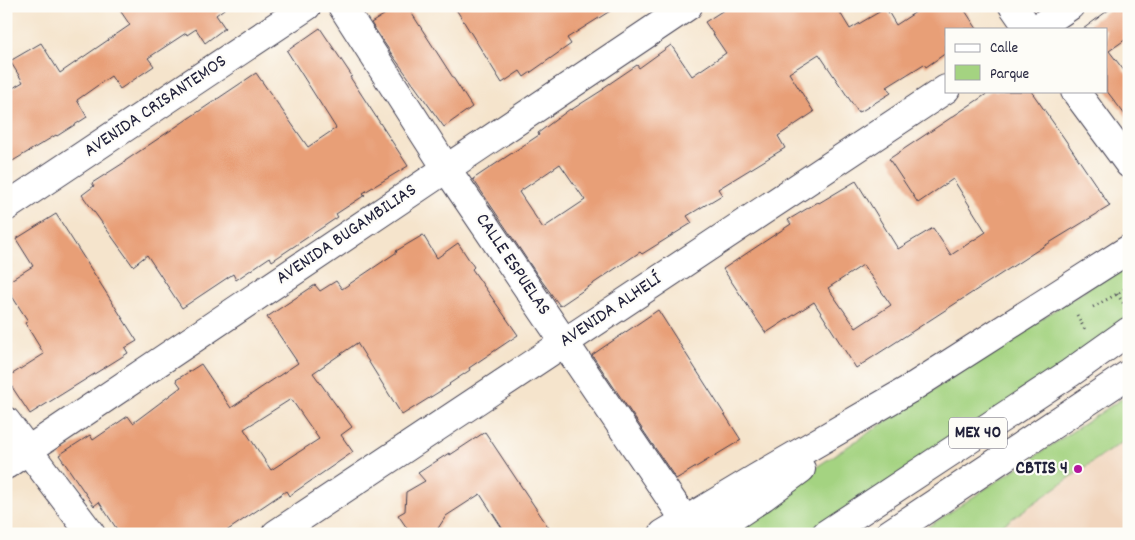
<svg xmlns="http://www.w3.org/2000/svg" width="1135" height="540" font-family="Dekko,sans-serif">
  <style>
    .built { fill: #f1d5bd }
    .green { fill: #a4d381; stroke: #637a5e }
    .building { fill: #e89f77; fill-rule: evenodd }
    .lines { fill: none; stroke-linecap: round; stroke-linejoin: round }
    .street-casing { stroke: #423f51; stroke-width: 30 }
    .primary-casing { stroke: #423f51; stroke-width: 30 }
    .path { stroke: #423f51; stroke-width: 3; stroke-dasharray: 1 4; stroke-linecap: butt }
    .street { stroke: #fff; stroke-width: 28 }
    .primary { stroke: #fff; stroke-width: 28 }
    .poi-dot { fill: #b5179e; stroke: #fdfcf7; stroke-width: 2 }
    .labels { text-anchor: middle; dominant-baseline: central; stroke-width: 4.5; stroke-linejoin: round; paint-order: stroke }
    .shield { fill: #fdfcf7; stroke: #646373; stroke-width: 1 }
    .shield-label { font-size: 18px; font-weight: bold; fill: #22223b }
    .street-label { font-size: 19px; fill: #22223b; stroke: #fdfcf7 }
    .poi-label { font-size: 19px; font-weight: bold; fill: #22223b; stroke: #fdfcf7; text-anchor: end }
  </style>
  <rect width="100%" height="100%" fill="#fdfcf7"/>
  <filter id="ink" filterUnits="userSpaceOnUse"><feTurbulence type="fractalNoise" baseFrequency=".02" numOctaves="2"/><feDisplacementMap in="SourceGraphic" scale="10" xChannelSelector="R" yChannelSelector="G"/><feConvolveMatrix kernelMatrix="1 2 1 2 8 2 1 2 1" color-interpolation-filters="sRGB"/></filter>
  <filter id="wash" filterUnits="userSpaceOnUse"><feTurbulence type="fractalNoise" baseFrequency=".0096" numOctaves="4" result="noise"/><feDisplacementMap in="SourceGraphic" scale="20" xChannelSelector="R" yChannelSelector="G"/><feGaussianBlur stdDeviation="1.12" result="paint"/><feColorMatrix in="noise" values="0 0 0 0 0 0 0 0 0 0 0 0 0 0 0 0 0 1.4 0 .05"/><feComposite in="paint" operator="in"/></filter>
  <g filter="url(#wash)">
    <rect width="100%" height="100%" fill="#f5e4cc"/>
    <polygon class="built" points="1129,404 1129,534 926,534"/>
    <g class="green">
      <polygon points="1129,261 1129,323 813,534 715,534"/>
      <polygon points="1129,394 1129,438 1098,458 990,534 917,534"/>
    </g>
    <g id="blocks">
      <g class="building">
        <polygon points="117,6 228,6 216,15 225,28 205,43 196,29 187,35 186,33 148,58 154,66 120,89 111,76 77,100 87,117 57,136 56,135 6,165 6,92 23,82 10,61 41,43 60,73 130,25"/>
        <polygon points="398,6 407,6 472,107 444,127 393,56 371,23"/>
        <polygon points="454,6 618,6 567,38 571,44 524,77 520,71 502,83"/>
        <path d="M730,6H836L850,29L886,8L896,25L925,6H962L977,29H946V53L926,67L924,64L887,87L891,93L860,112V111L858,112L819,54L789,73L814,112L778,136L785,148L718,189L722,195L687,216L692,223L642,254L640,252L560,306L536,273L473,179L539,135L538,133L570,109L571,110L604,89L603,88L637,65L639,68L671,45L692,76L726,53L705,22ZM560,164L585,200L543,228L519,192Z"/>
        <polygon points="1114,6 1129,6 1129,37 1109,51 1129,77 1129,120 1106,90 1106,29 1083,29"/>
        <polygon points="320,28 352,76 350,77 408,166 363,193 365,195 336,214 338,217 272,261 270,257 236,280 233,274 182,308 147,255 133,266 82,195 94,186 92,183 125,162 125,161 256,73 308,147 336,128 287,51"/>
        <path d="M991,91H1031L1064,138L1110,206L1041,248L856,368L814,302L766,333L723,269L791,224L788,220L818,202L819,203L856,181L898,249L933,228L951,255L986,232L953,179L918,203L889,159ZM863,265L891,305L856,328L828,288Z"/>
        <polygon points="56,214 137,341 125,348 128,353 30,414 6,378 44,354 25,323 28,321 6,287 6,283 33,266 16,239"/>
        <path d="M423,235L437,258L458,243L474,267L472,269L518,335L469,368L470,370L449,384L450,385L402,415L357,343L313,373L352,427L341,435L353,452L289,496L286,491L222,534H120L99,502L94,506L59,455L90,435L93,440L128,416L133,423L181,387L176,380L201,364L231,408L298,363L267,317L315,285L320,291L336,281L342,289L397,252L396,251ZM291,399L319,439L271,470L244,429Z"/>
        <polygon points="658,310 741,440 676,479 592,355"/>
        <polygon points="485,432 553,534 506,534 480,494 446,516 437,530 432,529 429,534 411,534 398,515 405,511 406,492 425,481 418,473 449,453 450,455"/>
      </g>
    </g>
  </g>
  <g filter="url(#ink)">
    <use href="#blocks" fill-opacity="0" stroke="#423f51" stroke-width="1"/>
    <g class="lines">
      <defs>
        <g id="street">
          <polyline points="342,6 446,168 685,520"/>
          <polyline points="1013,6 1029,29"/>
          <polyline points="1036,29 1070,6"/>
          <polyline points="1075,91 1129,164"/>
          <polyline points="6,207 307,6"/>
          <polyline points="6,421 91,534"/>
          <polyline points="6,465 688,6"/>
          <polyline points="276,534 946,89"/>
          <polyline points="663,534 756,478 908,390 1129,249"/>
          <polyline points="708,534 763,497 801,469"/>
        </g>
        <g id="primary">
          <polyline points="826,534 1070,373 1129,331"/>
          <polyline points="889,534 1129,374"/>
        </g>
      </defs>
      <use href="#street" class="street-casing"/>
      <use href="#primary" class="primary-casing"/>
      <g class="path">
        <polyline points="1117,294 1124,304"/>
        <polyline points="1093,307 1117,294 1129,286"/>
        <polyline points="1077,315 1085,330"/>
      </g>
      <use href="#street" class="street"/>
      <use href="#primary" class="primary"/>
    </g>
  </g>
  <circle class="poi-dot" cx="1078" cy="469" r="5"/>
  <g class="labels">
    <rect class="shield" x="949" y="417.5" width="58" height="31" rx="4"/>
    <g class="shield-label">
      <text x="978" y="433">MEX 40</text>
    </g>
    <g class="street-label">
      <text transform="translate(156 107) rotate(-34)">AVENIDA CRISANTEMOS</text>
      <text transform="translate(347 235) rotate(-34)">AVENIDA BUGAMBILIAS</text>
      <text transform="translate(512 265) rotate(56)">CALLE ESPUELAS</text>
      <text transform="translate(611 311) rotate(-34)">AVENIDA ALHELÍ</text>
    </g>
    <g class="poi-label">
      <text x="1068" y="469">CBTIS 4</text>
    </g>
  </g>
  <rect width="1135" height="540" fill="none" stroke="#fdfcf7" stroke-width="25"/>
  <rect x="945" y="28" width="162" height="65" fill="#fdfcf7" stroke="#a5a5ac"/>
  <rect x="955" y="44" width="25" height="8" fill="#ffffff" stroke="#a5a5ac"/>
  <text x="990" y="52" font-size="15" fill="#22223b">Calle</text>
  <rect x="955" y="65" width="25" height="15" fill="#a4d381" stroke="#a5a5ac"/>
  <text x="990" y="78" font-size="15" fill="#22223b">Parque</text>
</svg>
